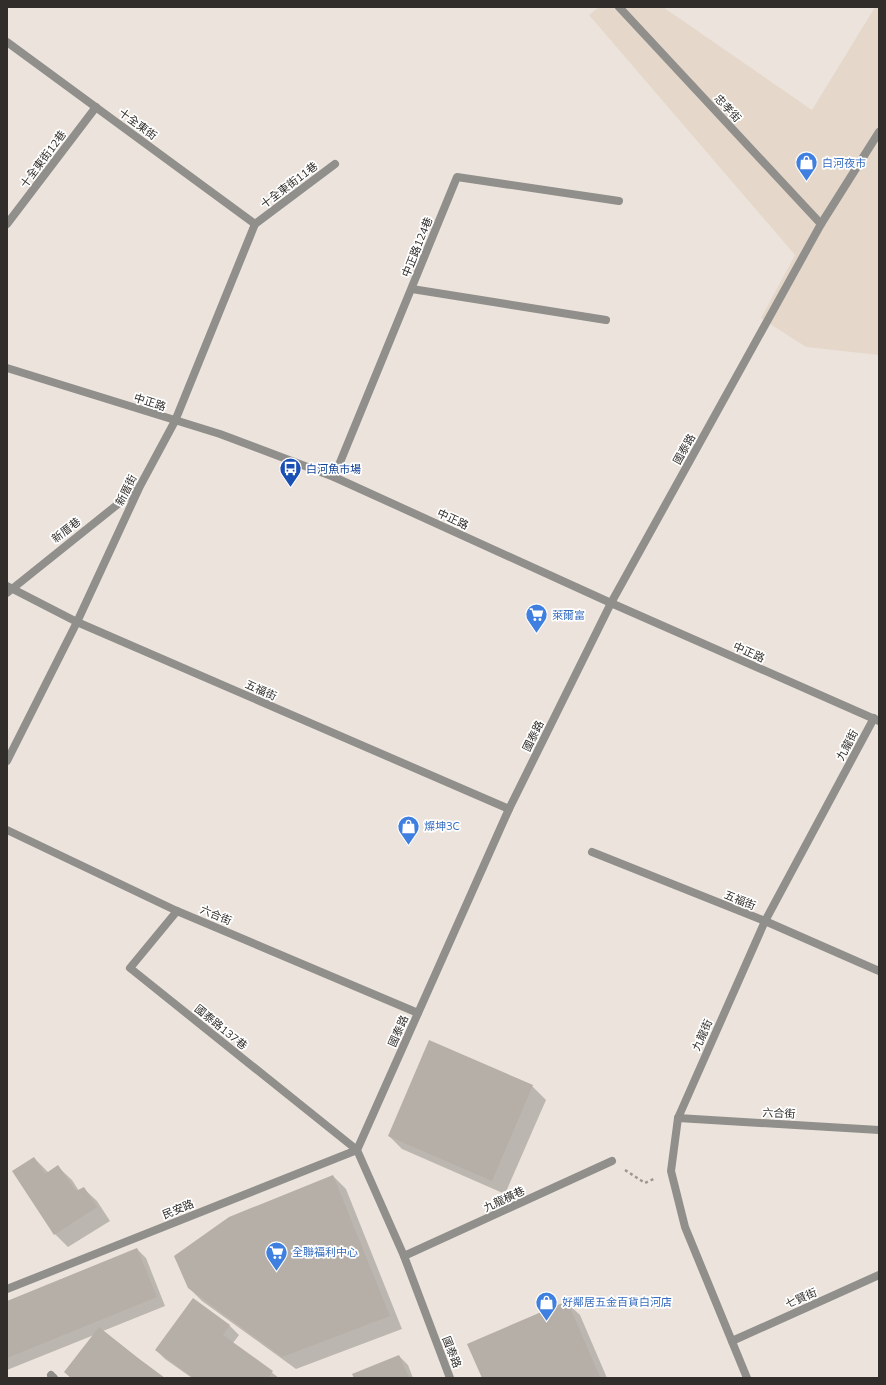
<svg xmlns="http://www.w3.org/2000/svg" width="886" height="1385" font-family="Mulish,'Noto Sans TC',sans-serif">
  <style>
    .built { fill: #e5d8ca }
    .shadow { fill: #0003 }
    .building { fill: #b6afa7 }
    .lines { fill: none; stroke-linecap: round; stroke-linejoin: round }
    .path { stroke: #9d9791; stroke-width: 2.5; stroke-dasharray: 3 3; stroke-linecap: butt }
    .lane { stroke: #908f8b; stroke-width: 8 }
    .street { stroke: #908f8b; stroke-width: 8 }
    .labels { text-anchor: middle; dominant-baseline: central; stroke-width: 3.5; stroke-linejoin: round; paint-order: stroke }
    .street-label { font-size: 11px; fill: #302d2a; stroke: #fff }
    .shop-label { font-size: 11px; fill: #366cbe; stroke: #fff; text-anchor: start }
    .transit-label { font-size: 11px; fill: #164399; stroke: #fff; text-anchor: start }
  </style>
  <rect width="100%" height="100%" fill="#ece4dc"/>
  <polygon class="built" points="599,7 663,7 812,110 875,7 879,7 879,355 806,347 761,318 795,255 589,15"/>
  <g class="shadow">
    <polygon points="532,1086 546,1100 505,1194 402,1149 389,1136"/>
    <polygon points="34,1158 49,1173 58,1167 72,1180 79,1191 83,1188 97,1201 110,1221 68,1247 55,1234"/>
    <polygon points="333,1176 346,1189 402,1329 296,1369 202,1301 189,1288"/>
    <polygon points="137,1249 146,1258 165,1306 103,1331 163,1378 71,1378 65,1372 94,1335 7,1370 7,1302"/>
    <polygon points="193,1299 230,1326 239,1335 233,1343 279,1378 192,1378 165,1359 156,1350"/>
    <polygon points="566,1302 580,1315 607,1378 483,1378 469,1345"/>
    <polygon points="399,1356 408,1365 413,1378 355,1378"/>
  </g>
  <g class="building">
    <polygon points="429,1040 533,1085 492,1181 388,1136"/>
    <polygon points="34,1157 45,1174 58,1165 76,1191 84,1187 97,1207 54,1235 12,1171"/>
    <polygon points="333,1175 390,1316 282,1357 188,1288 174,1256 229,1217"/>
    <polygon points="137,1248 157,1297 7,1358 7,1301"/>
    <polygon points="193,1298 230,1325 223,1335 273,1371 268,1378 194,1378 155,1350"/>
    <polygon points="567,1301 600,1377 482,1378 467,1344"/>
    <polygon points="99,1327 138,1358 165,1378 71,1378 64,1372"/>
    <polygon points="399,1355 409,1378 354,1378 352,1374"/>
  </g>
  <g class="lines">
    <polyline class="path" points="625,1170 645,1183 656,1178"/>
    <g class="lane">
      <polyline points="7,224 96,107"/>
      <polyline points="412,289 606,320"/>
      <polyline points="334,477 457,177 619,201"/>
      <polyline points="7,586 77,622 509,809"/>
      <polyline points="7,593 138,488"/>
      <polyline points="7,761 77,622 140,486 175,421 255,224 335,164"/>
      <polyline points="7,830 177,911 418,1013"/>
      <polyline points="592,852 765,921 879,971"/>
      <polyline points="177,911 130,968 357,1150"/>
      <polyline points="678,1118 879,1130"/>
      <polyline points="404,1256 612,1161"/>
      <polyline points="732,1341 879,1275"/>
      <polyline points="51,1375 54,1378"/>
      <polyline points="747,1378 685,1227 671,1171 678,1118 765,921 874,718"/>
    </g>
    <g class="street">
      <polyline points="619,7 821,224"/>
      <polyline points="7,42 255,224"/>
      <polyline points="7,368 220,434 334,477 611,603 879,721"/>
      <polyline points="7,1289 357,1150"/>
      <polyline points="450,1378 404,1256 357,1150 509,809 611,603 821,224 879,132"/>
    </g>
  </g>
  <defs>
    <symbol id="shop-pin" viewBox="-11 -11 22 30"><path d="M0 17L-7.5 6A9.5 9.5 0 1 1 7.5 6Z" fill="#3f7fe0" stroke="#fff"/><path d="M-5-2.5h2.3a2.7 3.5 0 0 1 5.4 0H5L5.5 6h-11ZM-1.5-2.5h3a1.5 2.3 0 0 0-3 0Z" fill="#fff"/></symbol>
    <symbol id="bus-pin" viewBox="-11 -11 22 30"><path d="M0 17L-7.5 6A9.5 9.5 0 1 1 7.5 6Z" fill="#1a4fb4" stroke="#fff"/><path d="M-5-6H5V4H4V6H2V4H-2V6H-4V4H-5ZM-3.5-4V0h7V-4ZM-3.5 1.2v1.5H-2V1.2ZM2 1.2v1.5H3.5V1.2Z" fill="#fff"/></symbol>
    <symbol id="supermarket-pin" viewBox="-11 -11 22 30"><path d="M0 17L-7.5 6A9.5 9.5 0 1 1 7.5 6Z" fill="#3f7fe0" stroke="#fff"/><path d="M-6-5.5h2.5l.6 2H6L4.5 2H-2.5L-4.4-4H-6ZM-1.5 3.2a1.3 1.3 0 1 0 .1 0ZM3 3.2a1.3 1.3 0 1 0 .1 0Z" fill="#fff"/></symbol>
  </defs>
  <g fill-rule="evenodd">
    <use href="#shop-pin" x="794" y="150" width="25" height="34"/>
    <use href="#bus-pin" x="278" y="456" width="25" height="34"/>
    <use href="#supermarket-pin" x="524" y="602" width="25" height="34"/>
    <use href="#shop-pin" x="396" y="814" width="25" height="34"/>
    <use href="#supermarket-pin" x="264" y="1240" width="25" height="34"/>
    <use href="#shop-pin" x="534" y="1290" width="25" height="34"/>
  </g>
  <g class="labels">
    <g class="street-label">
      <text transform="translate(728 108) rotate(47)">忠孝街</text>
      <text transform="translate(138 124) rotate(36)">十全東街</text>
      <text transform="translate(43 159) rotate(-53)">十全東街12巷</text>
      <text transform="translate(289 185) rotate(-37)">十全東街11巷</text>
      <text transform="translate(417 247) rotate(-68)">中正路124巷</text>
      <text transform="translate(150 402) rotate(18)">中正路</text>
      <text transform="translate(684 449) rotate(-61)">國泰路</text>
      <text transform="translate(126 490) rotate(-64)">新厝街</text>
      <text transform="translate(453 519) rotate(25)">中正路</text>
      <text transform="translate(66 530) rotate(-38)">新厝巷</text>
      <text transform="translate(749 652) rotate(24)">中正路</text>
      <text transform="translate(261 690) rotate(24)">五福街</text>
      <text transform="translate(533 736) rotate(-64)">國泰路</text>
      <text transform="translate(847 745) rotate(-62)">九龍街</text>
      <text transform="translate(740 900) rotate(22)">五福街</text>
      <text transform="translate(216 915) rotate(23)">六合街</text>
      <text transform="translate(221 1027) rotate(39)">國泰路137巷</text>
      <text transform="translate(398 1031) rotate(-66)">國泰路</text>
      <text transform="translate(702 1035) rotate(-66)">九龍街</text>
      <text transform="translate(779 1113) rotate(3)">六合街</text>
      <text transform="translate(504 1199) rotate(-25)">九龍橫巷</text>
      <text transform="translate(178 1209) rotate(-22)">民安路</text>
      <text transform="translate(801 1298) rotate(-24)">七賢街</text>
      <text transform="translate(452 1352) rotate(69)">國泰路</text>
    </g>
    <g class="shop-label">
      <text x="822" y="163">白河夜市</text>
      <text x="552" y="615">萊爾富</text>
      <text x="424" y="826">燦坤3C</text>
      <text x="292" y="1252">全聯福利中心</text>
      <text x="562" y="1302">好鄰居五金百貨白河店</text>
    </g>
    <g class="transit-label">
      <text x="306" y="469">白河魚市場</text>
    </g>
  </g>
  <rect width="886" height="1385" fill="none" stroke="#302d2a" stroke-width="16"/>
</svg>
